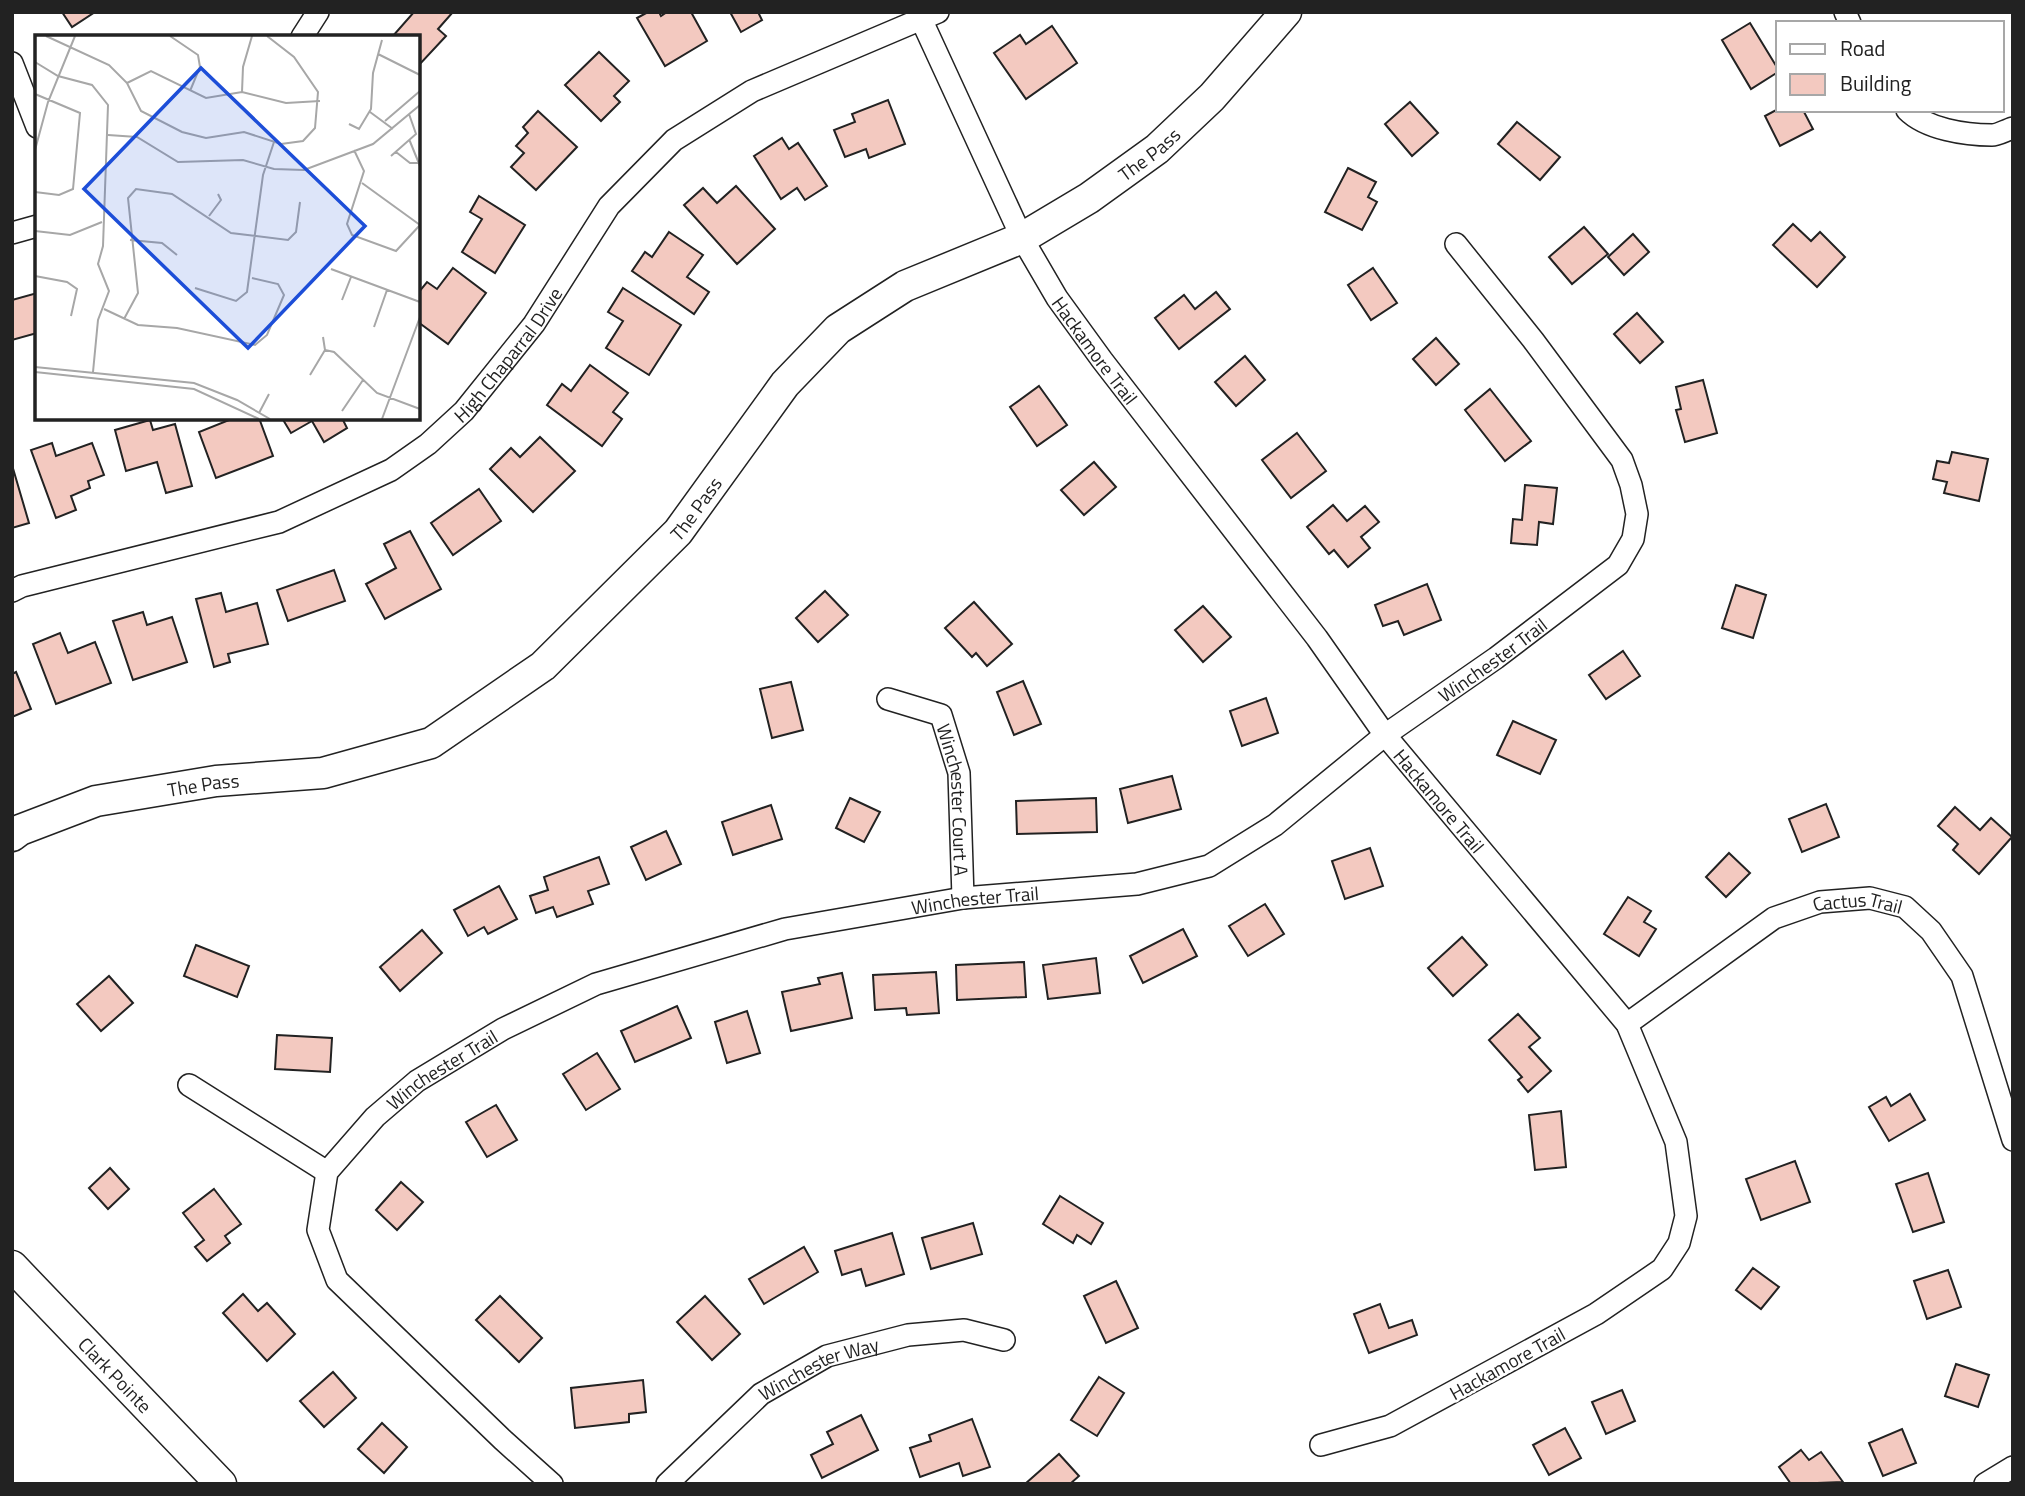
<svg xmlns="http://www.w3.org/2000/svg" width="2025" height="1496" font-family="'Titillium Web',sans-serif">
  <style>
    .building { fill: #f3c9c0; stroke: #222; stroke-width: 2 }
    .lines { fill: none; stroke-linecap: round; stroke-linejoin: round }
    .street-casing { stroke: #222; stroke-width: 24 }
    .secondary-casing { stroke: #222; stroke-width: 33 }
    .street { stroke: #fff; stroke-width: 21 }
    .secondary { stroke: #fff; stroke-width: 30 }
    .labels { text-anchor: middle; dominant-baseline: central; stroke-width: 5; stroke-linejoin: round; paint-order: stroke }
    .street-label { font-size: 19px; fill: #222; stroke: #fff }
    .inset-road { fill: none; stroke: #a7a7a7; stroke-width: 2 }
    .view { fill: #1d4ed8; fill-opacity: 0.15; stroke: #1d4ed8; stroke-width: 3.5 }
    .inset-edge { fill: none; stroke: #222; stroke-width: 3.5 }
  </style>
  <rect width="100%" height="100%" fill="#fff"/>
  <g class="building">
    <polygon points="62,12 95,12 72,27"/>
    <polygon points="414,12 453,12 438,29 446,36 420,64 418,37 392,37"/>
    <polygon points="648,12 659,12 661,16 667,12 691,12 707,41 665,66 637,18"/>
    <polygon points="730,12 758,12 762,20 741,32"/>
    <polygon points="1750,23 1778,69 1778,72 1751,89 1722,40"/>
    <polygon points="1052,26 1077,63 1026,99 994,53 1020,35 1026,44"/>
    <polygon points="599,52 629,81 614,96 620,102 601,121 565,85"/>
    <polygon points="888,100 905,144 869,158 866,149 845,157 834,130 855,122 852,114"/>
    <polygon points="1410,102 1438,133 1412,156 1385,124"/>
    <polygon points="1778,109 1803,110 1813,129 1780,146 1765,116"/>
    <polygon points="538,111 577,147 536,190 511,167 524,153 516,146 528,133 523,127"/>
    <polygon points="1517,122 1560,157 1540,180 1498,144"/>
    <polygon points="782,138 789,149 798,143 827,186 805,200 797,188 781,199 754,156"/>
    <polygon points="1348,168 1376,182 1368,197 1377,202 1362,230 1325,212"/>
    <polygon points="736,186 775,229 737,264 684,205 703,188 717,203"/>
    <polygon points="479,196 525,225 495,273 462,252 482,219 470,212"/>
    <polygon points="1793,224 1811,241 1820,232 1845,257 1817,287 1773,245"/>
    <polygon points="1584,227 1608,254 1572,284 1549,257"/>
    <polygon points="669,232 703,255 687,277 709,292 694,314 632,271 645,252 652,257"/>
    <polygon points="1633,234 1649,252 1624,275 1608,257"/>
    <polygon points="453,268 486,293 448,344 418,322 418,293 427,282 437,289"/>
    <polygon points="1373,268 1397,303 1371,320 1348,285"/>
    <polygon points="623,288 681,325 649,375 606,348 623,321 608,312"/>
    <polygon points="1216,292 1230,309 1179,349 1155,318 1184,295 1195,309"/>
    <polygon points="37,293 37,333 12,340 12,300"/>
    <polygon points="1637,313 1663,342 1640,363 1614,334"/>
    <polygon points="1436,338 1459,364 1436,385 1413,359"/>
    <polygon points="1245,356 1265,380 1236,406 1215,382"/>
    <polygon points="590,365 628,393 613,412 622,419 602,446 547,405 562,384 571,391"/>
    <polygon points="1703,380 1717,433 1685,442 1676,410 1681,409 1676,387"/>
    <polygon points="1039,386 1067,425 1037,446 1010,407"/>
    <polygon points="1490,389 1531,441 1505,461 1465,410"/>
    <polygon points="234,418 259,418 273,456 216,478 199,432"/>
    <polygon points="282,418 342,418 347,428 324,442 312,421 291,433"/>
    <polygon points="150,420 153,430 175,424 192,486 166,493 157,462 126,471 115,430"/>
    <polygon points="1297,433 1326,471 1291,498 1262,460"/>
    <polygon points="540,437 575,471 533,512 490,469 511,448 520,457"/>
    <polygon points="52,443 56,456 92,443 104,475 88,481 90,488 71,496 76,510 56,518 31,450"/>
    <polygon points="1952,452 1988,459 1979,501 1944,493 1947,482 1933,479 1937,461 1949,463"/>
    <polygon points="1094,462 1116,487 1084,515 1061,490"/>
    <polygon points="12,465 29,523 12,528"/>
    <polygon points="1525,485 1557,488 1553,524 1539,522 1537,545 1511,543 1513,519 1522,520"/>
    <polygon points="479,489 501,521 453,555 431,523"/>
    <polygon points="1333,505 1347,521 1365,506 1379,522 1361,537 1370,548 1348,567 1334,550 1329,554 1307,527"/>
    <polygon points="410,531 441,589 385,619 366,584 396,568 384,544"/>
    <polygon points="334,570 345,601 288,621 277,590"/>
    <polygon points="1427,584 1441,620 1404,635 1398,621 1383,626 1375,605"/>
    <polygon points="1736,585 1766,595 1753,638 1722,628"/>
    <polygon points="825,591 848,615 818,642 796,618"/>
    <polygon points="221,593 226,612 257,603 268,644 228,654 230,662 214,667 196,599"/>
    <polygon points="974,602 1012,644 987,666 976,653 972,657 945,628"/>
    <polygon points="1203,606 1231,637 1203,662 1175,630"/>
    <polygon points="143,612 147,625 172,617 187,662 133,680 113,621"/>
    <polygon points="60,633 68,653 95,642 111,683 56,704 33,644"/>
    <polygon points="1623,651 1640,676 1606,699 1589,675"/>
    <polygon points="16,672 31,709 12,717 12,674"/>
    <polygon points="1023,681 1041,724 1014,735 997,692"/>
    <polygon points="791,682 803,730 772,738 760,689"/>
    <polygon points="1266,698 1278,733 1242,746 1230,711"/>
    <polygon points="1513,721 1556,740 1540,774 1497,755"/>
    <polygon points="1172,776 1181,809 1128,823 1120,789"/>
    <polygon points="850,798 880,812 864,842 836,828"/>
    <polygon points="1096,798 1097,832 1017,834 1016,801"/>
    <polygon points="1826,804 1839,837 1802,852 1789,819"/>
    <polygon points="771,805 782,839 733,855 722,822"/>
    <polygon points="1955,807 1980,830 1991,818 2012,837 1979,874 1953,850 1958,844 1938,826"/>
    <polygon points="666,831 681,864 646,880 631,847"/>
    <polygon points="1370,848 1383,886 1345,899 1332,861"/>
    <polygon points="1729,853 1750,873 1726,897 1706,877"/>
    <polygon points="599,857 609,884 588,891 593,904 557,917 553,907 536,913 530,896 548,890 544,877"/>
    <polygon points="499,886 517,919 488,934 484,927 468,936 454,910"/>
    <polygon points="1628,897 1651,911 1644,922 1656,929 1639,956 1604,934"/>
    <polygon points="1265,904 1284,934 1248,956 1229,926"/>
    <polygon points="1183,929 1197,956 1143,983 1130,956"/>
    <polygon points="422,930 442,953 400,991 380,967"/>
    <polygon points="1462,937 1487,965 1453,996 1428,968"/>
    <polygon points="196,945 249,966 237,997 184,976"/>
    <polygon points="1096,958 1100,993 1048,999 1043,965"/>
    <polygon points="1024,962 1026,997 957,1000 956,965"/>
    <polygon points="936,972 939,1013 907,1015 906,1008 875,1010 873,975"/>
    <polygon points="842,973 852,1018 791,1031 782,992 820,984 818,978"/>
    <polygon points="109,976 133,1003 101,1031 77,1004"/>
    <polygon points="677,1006 691,1038 635,1062 621,1031"/>
    <polygon points="747,1011 760,1053 727,1063 715,1022"/>
    <polygon points="1518,1014 1540,1038 1529,1047 1551,1071 1528,1092 1518,1080 1522,1077 1489,1040"/>
    <polygon points="277,1035 332,1038 330,1072 275,1069"/>
    <polygon points="597,1053 620,1089 586,1110 563,1074"/>
    <polygon points="1910,1094 1925,1120 1889,1141 1869,1107 1886,1097 1891,1106"/>
    <polygon points="496,1105 517,1140 487,1157 466,1122"/>
    <polygon points="1561,1111 1566,1167 1535,1170 1529,1115"/>
    <polygon points="1795,1161 1810,1202 1761,1220 1746,1179"/>
    <polygon points="110,1168 129,1189 108,1209 89,1188"/>
    <polygon points="1928,1173 1944,1222 1913,1232 1896,1184"/>
    <polygon points="401,1182 423,1202 397,1230 376,1210"/>
    <polygon points="214,1189 241,1224 225,1236 230,1243 207,1261 195,1247 204,1240 183,1213"/>
    <polygon points="1060,1196 1103,1223 1091,1244 1077,1235 1073,1243 1043,1224"/>
    <polygon points="973,1223 982,1254 931,1269 922,1238"/>
    <polygon points="892,1233 904,1274 866,1286 861,1269 842,1275 835,1251"/>
    <polygon points="804,1247 818,1272 764,1304 749,1279"/>
    <polygon points="1753,1268 1779,1287 1761,1309 1736,1290"/>
    <polygon points="1948,1270 1961,1307 1927,1319 1914,1281"/>
    <polygon points="1116,1281 1138,1328 1106,1343 1084,1296"/>
    <polygon points="243,1294 258,1311 267,1303 295,1334 267,1361 223,1313"/>
    <polygon points="500,1296 542,1338 519,1362 476,1320"/>
    <polygon points="705,1296 740,1334 712,1360 677,1322"/>
    <polygon points="1380,1304 1389,1328 1412,1320 1417,1335 1369,1353 1354,1314"/>
    <polygon points="1956,1364 1989,1375 1978,1407 1945,1396"/>
    <polygon points="333,1372 356,1398 324,1427 300,1401"/>
    <polygon points="1099,1377 1124,1393 1097,1436 1071,1420"/>
    <polygon points="643,1380 646,1412 629,1414 629,1422 575,1428 571,1388"/>
    <polygon points="1622,1390 1635,1421 1606,1434 1592,1402"/>
    <polygon points="861,1415 878,1450 822,1478 811,1455 833,1444 827,1432"/>
    <polygon points="972,1419 990,1467 963,1476 959,1463 920,1477 910,1448 931,1441 929,1435"/>
    <polygon points="382,1423 407,1447 384,1473 358,1449"/>
    <polygon points="1565,1428 1581,1458 1549,1475 1533,1445"/>
    <polygon points="1902,1429 1916,1463 1883,1476 1869,1443"/>
    <polygon points="1801,1450 1809,1460 1821,1452 1843,1482 1791,1484 1779,1467"/>
    <polygon points="1059,1454 1079,1476 1070,1484 1025,1484"/>
  </g>
  <g class="lines">
    <defs>
      <g id="street">
        <polyline points="1845,12 1850,23"/>
        <path id="s1" d="M922,21L1022,238L1057,298L1102,360L1317,638L1385,735L1627,1024L1676,1142L1686,1216L1679,1243L1662,1269L1596,1314L1390,1426L1321,1445"/>
        <polyline points="302,37 318,12"/>
        <polyline points="12,63 37,127"/>
        <path d="M1907,110C1926,129 1965,135 1992,135C1998,135 2006,130 2013,128"/>
        <polyline points="12,233 37,226"/>
        <path id="s2" d="M12,591L22,586L279,522L391,470L428,444L464,411L534,324L609,206L674,140L752,91L938,12"/>
        <path id="s3" d="M888,699L941,715L959,773L963,898"/>
        <path id="s4" d="M1627,1024L1774,918L1820,902L1870,898L1905,907L1931,931L1962,976L2013,1140"/>
        <polyline points="189,1085 327,1172"/>
        <path id="s5" d="M552,1484L503,1440L337,1280L318,1230L327,1172L375,1117L417,1081L503,1029L596,984L785,929L963,898L1137,884L1209,866L1275,825L1385,735L1496,658L1618,565L1633,539L1637,514L1631,485L1622,460L1533,340L1456,244"/>
        <path id="s6" d="M667,1484L761,1394L827,1356L908,1335L964,1330L1004,1340"/>
        <polyline points="1985,1484 2013,1467"/>
      </g>
      <g id="secondary">
        <path id="s7" d="M12,836L20,830L96,801L216,781L323,773L431,743L543,666L678,532L785,384L838,329L905,286L1022,238L1089,198L1157,149L1212,97L1286,12"/>
        <path id="s8" d="M12,1266L221,1484"/>
      </g>
    </defs>
    <use href="#street" class="street-casing"/>
    <use href="#secondary" class="secondary-casing"/>
    <use href="#street" class="street"/>
    <use href="#secondary" class="secondary"/>
  </g>
  <g class="labels">
    <g class="street-label">
      <text stroke="none"><textPath href="#s7" startOffset="1376">The Pass</textPath></text>
      <text stroke="none"><textPath href="#s1" startOffset="373">Hackamore Trail</textPath></text>
      <text stroke="none"><textPath href="#s2" startOffset="565">High Chaparral Drive</textPath></text>
      <text stroke="none"><textPath href="#s7" startOffset="788">The Pass</textPath></text>
      <text stroke="none"><textPath href="#s5" startOffset="1718">Winchester Trail</textPath></text>
      <text stroke="none"><textPath href="#s7" startOffset="200">The Pass</textPath></text>
      <text stroke="none"><textPath href="#s3" startOffset="142">Winchester Court A</textPath></text>
      <text stroke="none"><textPath href="#s1" startOffset="940">Hackamore Trail</textPath></text>
      <text stroke="none"><textPath href="#s5" startOffset="1130">Winchester Trail</textPath></text>
      <text stroke="none"><textPath href="#s4" startOffset="268">Cactus Trail</textPath></text>
      <text stroke="none"><textPath href="#s5" startOffset="564">Winchester Trail</textPath></text>
      <text transform="translate(1507 1363) rotate(-29)">Hackamore Trail</text>
      <text stroke="none"><textPath href="#s6" startOffset="194">Winchester Way</textPath></text>
      <text stroke="none"><textPath href="#s8" startOffset="150">Clark Pointe</textPath></text>
    </g>
  </g>
  <g transform="translate(35 35)">
    <rect width="385" height="385" fill="#fff"/>
    <path class="inset-road" d="M11,1L74,30L92,48L106,76L147,97L171,103L209,97L246,109L268,106L280,93L283,57L259,22L232,1M135,1L163,20L165,32L155,56M343,19L385,40M0,27L23,41L57,50L73,70L68,211L63,229L74,256L63,285L58,337M92,48L116,36L171,63L207,57L251,68L285,66M207,57L208,32L217,1M0,59L45,78L38,154L24,160L0,157M335,77L358,94M350,86L385,56M314,89L324,94L336,74L338,38L347,5M73,100L102,102L143,127L208,125L239,134L269,135L338,109L385,70M374,104L385,131M0,115L13,67L40,1M319,115L329,136L312,189L317,200L361,216L385,190M361,117L375,128H383M356,121L381,99L374,79M327,148L385,190M174,181L186,165L183,159M0,196L35,200L67,187M95,205L127,208L142,220M296,234L385,267M0,241L32,247L42,254L36,281M160,253L201,266L212,257L228,140L239,107M307,265L316,242M69,274L103,290L142,293L220,310L232,300L249,260L243,249L217,243M89,284L103,258L93,163L101,154L137,159L196,198L253,205L261,197L265,167M339,292L352,255M288,302L290,315L299,317L342,358L385,374M0,332L159,348L202,365L235,384M0,337L159,354L224,384M275,340L290,315M307,376L328,345M224,378L234,359M347,384L385,282"/>
    <path class="view" d="M166,33L330,191L213,313L49,154Z"/>
    <rect width="385" height="385" class="inset-edge"/>
  </g>
  <rect width="2025" height="1496" fill="none" stroke="#222222" stroke-width="28"/>
  <rect x="1776" y="21" width="228" height="91" fill="#ffffff" stroke="#a7a7a7" stroke-width="2"/>
  <rect x="1790" y="44" width="35" height="10" fill="#ffffff" stroke="#a7a7a7" stroke-width="2"/>
  <text x="1840" y="56" font-size="21" fill="#222222">Road</text>
  <rect x="1790" y="74" width="35" height="21" fill="#f3c9c0" stroke="#a7a7a7" stroke-width="2"/>
  <text x="1840" y="91" font-size="21" fill="#222222">Building</text>
</svg>
